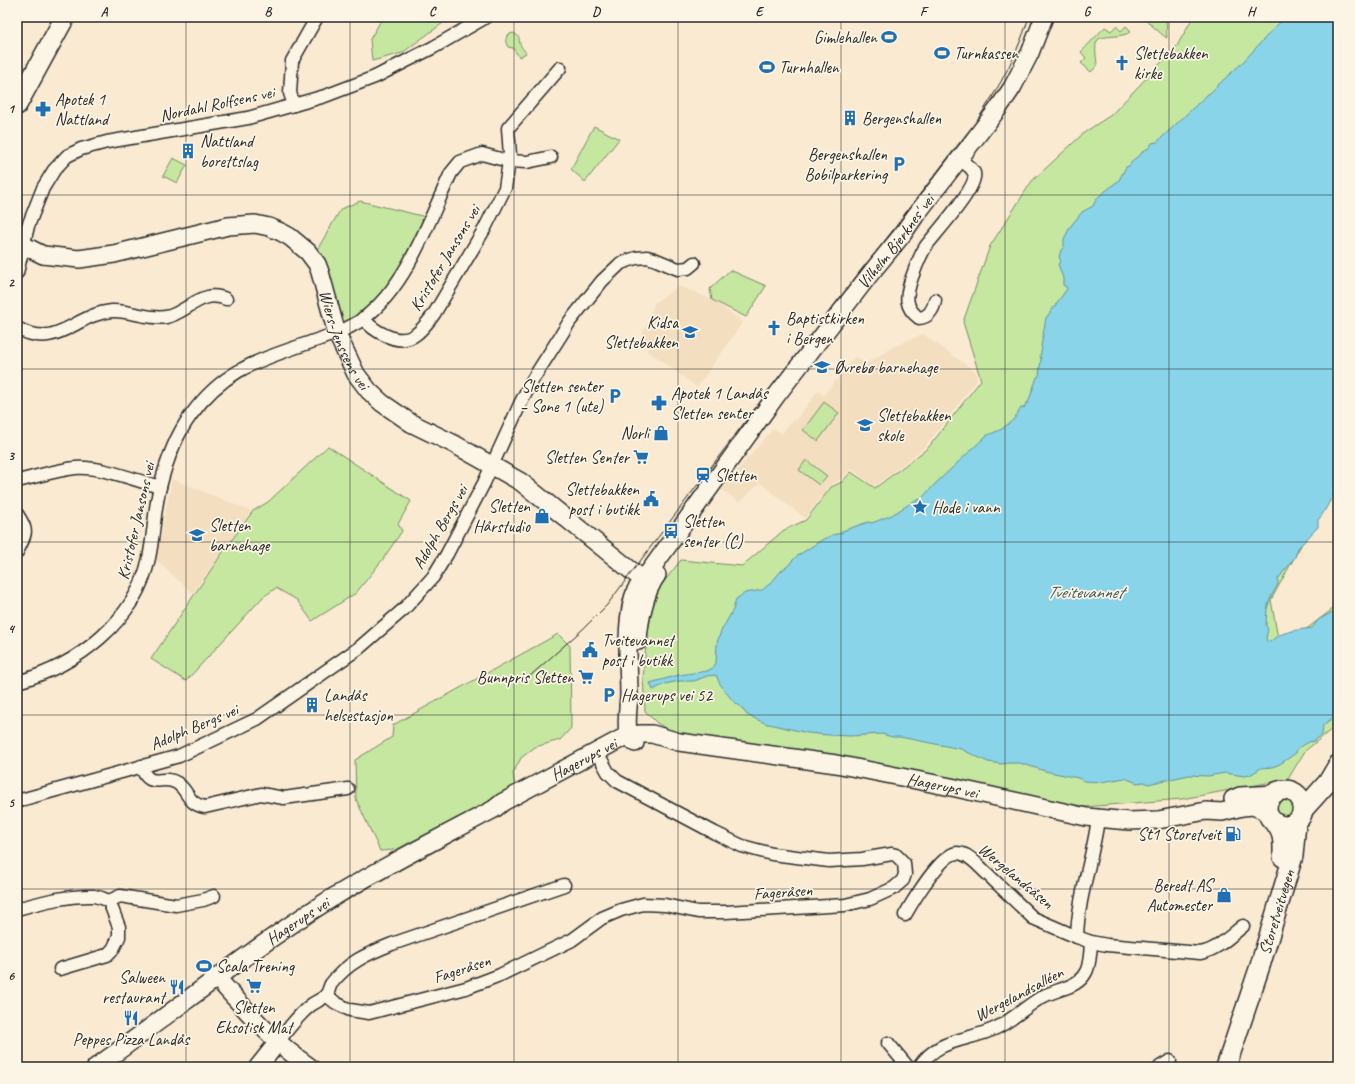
<svg xmlns="http://www.w3.org/2000/svg" width="1355" height="1084" font-family="Caveat,sans-serif">
  <style>
    .built { fill: #f3dec0 }
    .green { fill: #c5e7a0; stroke: #788966 }
    .water { fill: #89d4e9; stroke: #63909d }
    .lines { fill: none; stroke-linecap: round; stroke-linejoin: round }
    .street-casing { stroke: #2b2b2b; stroke-width: 15 }
    .secondary-casing { stroke: #2b2b2b; stroke-width: 20 }
    .primary-casing { stroke: #2b2b2b; stroke-width: 22 }
    .street { stroke: #fcf5e5; stroke-width: 12 }
    .secondary { stroke: #fcf5e5; stroke-width: 17 }
    .primary { stroke: #fcf5e5; stroke-width: 19 }
    .tram { stroke: #2b2b2b; stroke-width: 1 }
    .grid { fill: none; stroke: #2b2b2b; stroke-width: 1; stroke-opacity: 0.55 }
    .labels { text-anchor: middle; dominant-baseline: central; stroke-width: 3.5; stroke-linejoin: round; paint-order: stroke }
    .poi-label { font-size: 17px; fill: #2b2b2b; stroke: #fcf5e5; text-anchor: start }
    .street-label { font-size: 17px; fill: #2b2b2b; stroke: #fcf5e5 }
    .water-label { font-size: 18px; font-style: italic; fill: #42555a; stroke: #fcf5e5 }
    .neatline { fill: none; stroke: #2b2b2b; stroke-width: 1.5 }
    .grid-label { font-size: 13px; text-anchor: middle; font-weight: bold; fill: #2b2b2b }
  </style>
  <rect width="100%" height="100%" fill="#f9ead1"/>
  <filter id="ink" filterUnits="userSpaceOnUse"><feTurbulence type="fractalNoise" baseFrequency=".025" numOctaves="2"/><feDisplacementMap in="SourceGraphic" scale="8" xChannelSelector="R" yChannelSelector="G"/><feConvolveMatrix kernelMatrix="1 2 1 2 8 2 1 2 1" color-interpolation-filters="sRGB"/></filter>
  <g filter="url(#ink)">
    <g class="built">
      <polygon points="680,286 712,300 743,322 697,387 647,350 641,337 651,316 654,303"/>
      <polygon points="923,334 976,372 977,380 924,448 875,486 851,469 841,479 830,485 805,518 760,483 739,502 721,489 774,428 782,434 793,420 795,421 818,391 824,395 855,356 866,364 891,348"/>
      <polygon points="172,479 251,511 193,593 156,560"/>
    </g>
    <g class="green">
      <polygon points="383,17 451,17 402,53 372,61 370,39"/>
      <polygon points="1142,17 1166,17 1167,38 1164,36"/>
      <polygon points="1193,17 1338,17 1338,478 1271,600 1280,649 1338,605 1338,724 1305,751 1288,779 1182,799 1084,807 864,764 672,732 657,723 645,711 643,678 648,623 658,589 681,560 742,566 784,530 806,520 831,487 842,482 851,472 875,488 928,448 981,380 963,322 990,246 1032,181 1085,132 1111,115 1177,46"/>
      <path d="M1116,26L1121,31L1126,26L1131,31C1123,39 1100,34 1097,41C1094,46 1097,61 1097,66L1091,72L1081,63L1086,58L1081,52L1105,27L1111,31Z"/>
      <path d="M513,33C520,36 519,38 520,44C521,47 524,50 526,53L519,57L513,48L508,47C505,42 505,40 508,35Z"/>
      <polygon points="594,126 619,139 585,182 571,169"/>
      <polygon points="173,158 187,165 177,183 163,176"/>
      <path d="M360,201L426,217C412,249 397,283 371,307C362,315 350,321 340,329L314,255L341,209Z"/>
      <polygon points="730,270 766,286 746,317 712,300 710,289"/>
      <polygon points="824,402 839,413 818,441 803,430"/>
      <polygon points="328,446 411,501 398,524 402,531 383,559 356,593 312,621 297,600 276,588 263,597 186,681 151,659 223,552 253,511 268,502"/>
      <polygon points="806,460 827,476 819,485 799,470"/>
      <polygon points="558,634 570,646 571,728 560,740 535,747 521,758 513,773 515,788 395,850 380,851 356,799 355,760 392,737 393,725"/>
      <circle cx="1285" cy="808" r="9"/>
    </g>
    <path class="water" d="M1287,17H1338V490C1332,493 1326,512 1318,520V527L1298,548L1295,557L1278,579V584L1270,599L1267,609L1266,625L1268,630L1266,638L1267,641L1270,642C1280,631 1298,630 1312,628L1318,620L1338,609V714L1323,725L1322,735L1314,741L1309,742L1297,749L1296,753L1280,764L1272,767L1261,768L1250,775L1244,776L1225,773L1208,776L1189,775L1148,784L1144,782L1137,783L1125,778L1101,782L1084,781L1078,778L1045,771L1020,763H1008L1002,764L988,762L961,749L900,737H892L882,734L850,736L828,735L808,733L769,724H767L747,715L741,707L732,700L720,684L716,675L707,676L694,681H679L665,684L653,690L650,683L679,675L707,671L713,668L716,663L717,643L721,631L733,610L736,599L745,593L762,590L771,583L781,571L789,565L791,562L797,556L825,538H827L832,535L842,533V531L868,522L872,523L892,515L914,501L921,499L936,483L986,436L1002,429L1014,419L1021,408H1024L1026,403H1028L1037,377L1039,376L1041,359L1040,356L1042,348L1041,346L1046,318L1067,289L1066,287L1063,285V278L1058,264L1061,261L1059,258L1061,250L1064,247V239L1070,227L1082,212L1093,206L1097,198L1119,180L1126,167L1129,166L1133,160L1141,154L1143,151L1149,148L1152,143L1157,142L1208,94L1210,93L1219,84L1242,63L1276,26Z"/>
    <g class="lines">
      <defs>
        <g id="street">
          <polyline points="294,105 290,93 292,61 317,17"/>
          <polyline points="17,273 28,226 43,188 54,170 67,156 81,149 107,142 248,118 325,96 375,77 434,47 486,17"/>
          <path d="M935,300C934,309 928,318 919,318C904,307 906,296 911,280C915,269 919,257 926,246C935,234 979,186 974,173C972,167 964,163 959,159"/>
          <path d="M363,318C369,326 376,331 385,335C409,347 420,333 434,314L485,228L505,188L510,155L508,128L560,68"/>
          <path d="M17,328C57,351 75,314 112,311C130,310 148,320 166,317C182,314 193,300 208,297C214,295 220,297 226,299"/>
          <path d="M17,481C36,477 56,470 75,468C101,466 134,480 160,487"/>
          <path d="M17,514C29,532 26,533 17,552"/>
          <path d="M17,682C77,666 136,621 149,558C154,535 154,510 160,487C166,463 176,435 191,415C224,369 260,360 311,342C329,336 347,330 363,319C408,285 428,222 451,173L460,162L482,154L508,161L527,162L551,157"/>
          <path d="M141,766C150,792 162,773 177,783C189,791 187,804 205,807L261,794L284,798L348,789"/>
          <polyline points="17,801 179,756 257,719 359,648 404,609 433,577 447,554 484,483 521,402 533,379 570,321 602,281 621,263 636,258 647,257 654,259 678,269 688,268 694,263"/>
          <polyline points="109,901 120,896 176,905 203,900 214,896"/>
          <path d="M17,909C42,902 68,895 94,896C99,897 105,899 109,901L119,927V937L113,949L107,955L60,969"/>
          <path d="M905,915C913,901 941,854 957,853C965,853 970,858 976,863L1033,918L1077,937L1091,942L1107,945L1200,953C1217,950 1229,937 1243,926"/>
          <path d="M1077,937C1078,897 1093,858 1098,819"/>
          <polyline points="326,995 336,1003 350,1010 369,1013 466,988 500,975 572,940 602,918 621,910 643,904 665,905 698,912 726,912 845,905 870,899 894,888 903,880 905,874 904,863 896,855 892,854 862,859 829,861 772,854 742,846 715,833 617,781 608,772 597,752"/>
          <path d="M278,1042C288,1029 298,1015 311,1005C315,1002 323,999 326,995C329,992 329,987 331,984C348,962 367,954 392,944L564,885"/>
          <polyline points="888,1043 908,1067"/>
          <path d="M919,1067C939,1037 967,1042 996,1028C1013,1020 1026,1006 1042,997C1049,993 1057,991 1065,988C1089,980 1090,965 1091,942"/>
          <polyline points="1160,1067 1170,1061"/>
        </g>
        <g id="secondary">
          <path id="s1" d="M17,242L43,255L79,259L114,254L228,226L255,224L269,227L281,232L290,237L308,252L317,264L320,272L337,334L356,374L369,391L382,403L411,423L454,444L521,482L633,572L651,585"/>
          <path d="M638,641C639,622 645,590 657,575"/>
          <path id="s2" d="M635,743C632,740 629,737 628,733C626,721 628,709 629,696C629,666 624,618 636,590L776,396L870,274L902,235L915,216L997,110L1012,88L1030,53L1044,17"/>
          <polyline points="1233,799 1240,796 1275,794"/>
          <path d="M216,977C245,1009 274,1043 310,1067"/>
          <path id="s3" d="M96,1067C175,1011 250,949 332,898C384,866 440,838 494,809L503,802L628,735L641,734H652L679,742L836,764L956,788L1086,817L1129,821L1158,820L1206,811L1222,812L1242,807L1253,806L1268,812"/>
          <polyline points="258,1067 278,1042"/>
        </g>
        <g id="primary">
          <polyline points="17,105 65,17"/>
          <circle cx="1285" cy="808" r="18"/>
          <polyline points="1302,811 1328,782 1338,765"/>
          <path d="M1277,824C1284,834 1283,845 1283,857"/>
          <path id="s4" d="M1226,1067L1260,966L1288,873L1293,856L1296,823"/>
        </g>
      </defs>
      <use href="#street" class="street-casing"/>
      <use href="#secondary" class="secondary-casing"/>
      <use href="#primary" class="primary-casing"/>
      <use href="#street" class="street"/>
      <use href="#secondary" class="secondary"/>
      <use href="#primary" class="primary"/>
      <path class="tram" d="M530,676L583,629L607,605L775,382L963,140C991,102 1015,62 1029,17"/>
    </g>
  </g>
  <path class="grid" d="M186,17V1067M350,17V1067M514,17V1067M678,17V1067M841,17V1067M1005,17V1067M1169,17V1067M17,195H1338M17,369H1338M17,542H1338M17,715H1338M17,889H1338"/>
  <defs>
    <symbol id="stadium-bare" viewBox="-9 -9 18 18"><path d="M0-5a6.5 5 0 1 0 0 10a6.5 5 0 1 0 0-10ZM-3.5-1.8h7v3.6h-7Z" fill="#1f6fb2" stroke="#fcf5e5" stroke-width="2.5" paint-order="stroke"/></symbol>
    <symbol id="church-bare" viewBox="-9 -9 18 18"><path d="M-1.2-6h2.4v3.5h3.3v2.4h-3.3V6h-2.4V-.1h-3.3v-2.4h3.3Z" fill="#1f6fb2" stroke="#fcf5e5" stroke-width="2.5" paint-order="stroke"/></symbol>
    <symbol id="pharmacy-bare" viewBox="-9 -9 18 18"><path d="M-2-6h4v4h4v4h-4v4h-4v-4h-4v-4h4Z" fill="#1f6fb2" stroke="#fcf5e5" stroke-width="2.5" paint-order="stroke"/></symbol>
    <symbol id="building-bare" viewBox="-9 -9 18 18"><path d="M-4-6H4V6H1V3H-1V6H-4ZM-2.5-4.3h1.7v1.8h-1.7ZM.8-4.3h1.7v1.8H.8ZM-2.5-1h1.7V.8h-1.7ZM.8-1h1.7V.8H.8Z" fill="#1f6fb2" stroke="#fcf5e5" stroke-width="2.5" paint-order="stroke"/></symbol>
    <symbol id="parking-bare" viewBox="-9 -9 18 18"><path d="M-3.5-5.5H1a3.5 3.5 0 0 1 0 7H-1V5.5H-3.5ZM-1-3.4V-.6H.8a1.4 1.4 0 0 0 0-2.8Z" fill="#1f6fb2" stroke="#fcf5e5" stroke-width="2.5" paint-order="stroke"/></symbol>
    <symbol id="school-bare" viewBox="-9 -9 18 18"><path d="M0-5L7-2L0 1L-7-2ZM-4 1L0 2.5L4 1V4Q0 6-4 4Z" fill="#1f6fb2" stroke="#fcf5e5" stroke-width="2.5" paint-order="stroke"/></symbol>
    <symbol id="shop-bare" viewBox="-9 -9 18 18"><path d="M-5-2.5h2.3a2.7 3.5 0 0 1 5.4 0H5L5.5 6h-11ZM-1.5-2.5h3a1.5 2.3 0 0 0-3 0Z" fill="#1f6fb2" stroke="#fcf5e5" stroke-width="2.5" paint-order="stroke"/></symbol>
    <symbol id="supermarket-bare" viewBox="-9 -9 18 18"><path d="M-6-5.5h2.5l.6 2H6L4.5 2H-2.5L-4.4-4H-6ZM-1.5 3.2a1.3 1.3 0 1 0 .1 0ZM3 3.2a1.3 1.3 0 1 0 .1 0Z" fill="#1f6fb2" stroke="#fcf5e5" stroke-width="2.5" paint-order="stroke"/></symbol>
    <symbol id="station-bare" viewBox="-9 -9 18 18"><path d="M-3-6H3Q5-6 5-4V2Q5 4 3 4L4.5 6H3L1.5 4h-3L-3 6H-4.5L-3 4Q-5 4-5 2V-4Q-5-6-3-6ZM-3.5-4v3h7v-3ZM-3.5 1v1.5H-2V1ZM2 1v1.5H3.5V1Z" fill="#1f6fb2" stroke="#fcf5e5" stroke-width="2.5" paint-order="stroke"/></symbol>
    <symbol id="civic-bare" viewBox="-9 -9 18 18"><path d="M-.6-6.5H3V-4.5H.6V-3L4-1V1h2V6H-6V1h2V-1L-.6-3ZM-1.2 2.5V6h2.4V2.5Z" fill="#1f6fb2" stroke="#fcf5e5" stroke-width="2.5" paint-order="stroke"/></symbol>
    <symbol id="sight-bare" viewBox="-9 -9 18 18"><path d="M0-6L1.8-2.2L6-1.7L2.9 1.2L3.7 5.4L0 3.3L-3.7 5.4L-2.9 1.2L-6-1.7L-1.8-2.2Z" fill="#1f6fb2" stroke="#fcf5e5" stroke-width="2.5" paint-order="stroke"/></symbol>
    <symbol id="bus-bare" viewBox="-9 -9 18 18"><path d="M-5-6H5V4H4V6H2V4H-2V6H-4V4H-5ZM-3.5-4V0h7V-4ZM-3.5 1.2v1.5H-2V1.2ZM2 1.2v1.5H3.5V1.2Z" fill="#1f6fb2" stroke="#fcf5e5" stroke-width="2.5" paint-order="stroke"/></symbol>
    <symbol id="fuel-bare" viewBox="-9 -9 18 18"><path d="M-5.5-6h7V0h2V4h1.3V-2.5L3-4.5l.8-.8L6-3V5H2.5V1h-1V6h-7ZM-4.2-4.7v3.2H.2V-4.7Z" fill="#1f6fb2" stroke="#fcf5e5" stroke-width="2.5" paint-order="stroke"/></symbol>
    <symbol id="restaurant-bare" viewBox="-9 -9 18 18"><path d="M-5-6h1v4h1v-4h1v4h1v-4h1v5L-1.5 .5V6h-2V.5L-5-1ZM5-6V6H3V1.5H1.5Q1.5-4 5-6Z" fill="#1f6fb2" stroke="#fcf5e5" stroke-width="2.5" paint-order="stroke"/></symbol>
  </defs>
  <g fill-rule="evenodd">
    <use href="#stadium-bare" x="878" y="26" width="22" height="22"/>
    <use href="#stadium-bare" x="931" y="42" width="22" height="22"/>
    <use href="#church-bare" x="1111" y="52" width="22" height="22"/>
    <use href="#stadium-bare" x="756" y="56" width="22" height="22"/>
    <use href="#pharmacy-bare" x="32" y="98" width="22" height="22"/>
    <use href="#building-bare" x="839" y="107" width="22" height="22"/>
    <use href="#building-bare" x="177" y="140" width="22" height="22"/>
    <use href="#parking-bare" x="888" y="153" width="22" height="22"/>
    <use href="#church-bare" x="763" y="317" width="22" height="22"/>
    <use href="#school-bare" x="679" y="321" width="22" height="22"/>
    <use href="#school-bare" x="811" y="356" width="22" height="22"/>
    <use href="#parking-bare" x="604" y="385" width="22" height="22"/>
    <use href="#pharmacy-bare" x="648" y="392" width="22" height="22"/>
    <use href="#school-bare" x="854" y="414" width="22" height="22"/>
    <use href="#shop-bare" x="650" y="422" width="22" height="22"/>
    <use href="#supermarket-bare" x="630" y="446" width="22" height="22"/>
    <use href="#station-bare" x="692" y="464" width="22" height="22"/>
    <use href="#civic-bare" x="640" y="488" width="22" height="22"/>
    <use href="#sight-bare" x="909" y="496" width="22" height="22"/>
    <use href="#shop-bare" x="531" y="505" width="22" height="22"/>
    <use href="#bus-bare" x="660" y="520" width="22" height="22"/>
    <use href="#school-bare" x="186" y="524" width="22" height="22"/>
    <use href="#civic-bare" x="579" y="639" width="22" height="22"/>
    <use href="#supermarket-bare" x="575" y="666" width="22" height="22"/>
    <use href="#parking-bare" x="598" y="684" width="22" height="22"/>
    <use href="#building-bare" x="301" y="694" width="22" height="22"/>
    <use href="#fuel-bare" x="1222" y="823" width="22" height="22"/>
    <use href="#shop-bare" x="1213" y="884" width="22" height="22"/>
    <use href="#stadium-bare" x="193" y="955" width="22" height="22"/>
    <use href="#supermarket-bare" x="243" y="975" width="22" height="22"/>
    <use href="#restaurant-bare" x="166" y="976" width="22" height="22"/>
    <use href="#restaurant-bare" x="120" y="1007" width="22" height="22"/>
  </g>
  <g class="labels">
    <g class="poi-label">
      <text x="877" y="37" text-anchor="end">Gimlehallen</text>
      <text x="954" y="53">Turnkassen</text>
      <text x="1134" y="53">Slettebakken<tspan x="1134" dy="20">kirke</tspan></text>
      <text x="779" y="67">Turnhallen</text>
      <text x="55" y="99">Apotek 1<tspan x="55" dy="20">Nattland</tspan></text>
      <text x="862" y="118">Bergenshallen</text>
      <text x="200" y="141">Nattland<tspan x="200" dy="20">borettslag</tspan></text>
      <text x="887" y="154" text-anchor="end">Bergenshallen<tspan x="887" dy="20">Bobilparkering</tspan></text>
      <text x="786" y="318">Baptistkirken<tspan x="786" dy="20">i Bergen</tspan></text>
      <text x="678" y="322" text-anchor="end">Kidsa<tspan x="678" dy="20">Slettebakken</tspan></text>
      <text x="834" y="367">Øvrebø barnehage</text>
      <text x="603" y="386" text-anchor="end">Sletten senter<tspan x="603" dy="20">– Sone 1 (ute)</tspan></text>
      <text x="671" y="393">Apotek 1 Landås<tspan x="671" dy="20">Sletten senter</tspan></text>
      <text x="877" y="415">Slettebakken<tspan x="877" dy="20">skole</tspan></text>
      <text x="649" y="433" text-anchor="end">Norli</text>
      <text x="629" y="457" text-anchor="end">Sletten Senter</text>
      <text x="715" y="475">Sletten</text>
      <text x="639" y="489" text-anchor="end">Slettebakken<tspan x="639" dy="20">post i butikk</tspan></text>
      <text x="530" y="506" text-anchor="end">Sletten<tspan x="530" dy="20">Hårstudio</tspan></text>
      <text x="932" y="507">Hode i vann</text>
      <text x="683" y="521">Sletten<tspan x="683" dy="20">senter (C)</tspan></text>
      <text x="209" y="525">Sletten<tspan x="209" dy="20">barnehage</tspan></text>
      <text x="602" y="640">Tveitevannet<tspan x="602" dy="20">post i butikk</tspan></text>
      <text x="574" y="677" text-anchor="end">Bunnpris Sletten</text>
      <text x="324" y="695">Landås<tspan x="324" dy="20">helsestasjon</tspan></text>
      <text x="621" y="695">Hagerups vei 52</text>
      <text x="1221" y="834" text-anchor="end">St1 Storetveit</text>
      <text x="1212" y="885" text-anchor="end">Beredt AS<tspan x="1212" dy="20">Automester</tspan></text>
      <text x="216" y="966">Scala Trening</text>
      <text x="165" y="977" text-anchor="end">Salween<tspan x="165" dy="20">restaurant</tspan></text>
      <text x="254" y="1007" text-anchor="middle">Sletten<tspan x="254" dy="20">Eksotisk Mat</tspan></text>
      <text x="131" y="1039" text-anchor="middle">Peppes Pizza Landås</text>
    </g>
    <g class="street-label">
      <text transform="translate(217 104) rotate(-12)">Nordahl Rolfsens vei</text>
      <text stroke="none"><textPath href="#s2" startOffset="591">Vilhelm Bjerknes' vei</textPath></text>
      <text transform="translate(445 258) rotate(-59)">Kristofer Jansons vei</text>
      <text stroke="none"><textPath href="#s1" startOffset="402">Wiers-Jenssens vei</textPath></text>
      <text transform="translate(136 521) rotate(-77)">Kristofer Jansons vei</text>
      <text transform="translate(440 527) rotate(-60)">Adolph Bergs vei</text>
      <text transform="translate(194 727) rotate(-23)">Adolph Bergs vei</text>
      <text stroke="none"><textPath href="#s3" startOffset="578">Hagerups vei</textPath></text>
      <text stroke="none"><textPath href="#s3" startOffset="948">Hagerups vei</textPath></text>
      <text transform="translate(1016 876) rotate(40)">Wergelandsåsen</text>
      <text transform="translate(783 892) rotate(-4)">Fageråsen</text>
      <text stroke="none"><textPath href="#s4" startOffset="163">Storetveitvegen</textPath></text>
      <text stroke="none"><textPath href="#s3" startOffset="249">Hagerups vei</textPath></text>
      <text transform="translate(462 969) rotate(-18)">Fageråsen</text>
      <text transform="translate(1019 994) rotate(-28)">Wergelandsalléen</text>
    </g>
    <g class="water-label">
      <text x="1085" y="592">Tveitevannet</text>
    </g>
  </g>
  <rect width="1355" height="1084" fill="none" stroke="#fcf5e5" stroke-width="44"/>
  <rect x="22" y="22" width="1311" height="1040" class="neatline"/>
  <g class="grid-label">
    <text x="104" y="16">A</text>
    <text x="268" y="16">B</text>
    <text x="432" y="16">C</text>
    <text x="596" y="16">D</text>
    <text x="759" y="16">E</text>
    <text x="923" y="16">F</text>
    <text x="1087" y="16">G</text>
    <text x="1251" y="16">H</text>
    <text x="11" y="113">1</text>
    <text x="11" y="287">2</text>
    <text x="11" y="460">3</text>
    <text x="11" y="633">4</text>
    <text x="11" y="807">5</text>
    <text x="11" y="980">6</text>
  </g>
</svg>
